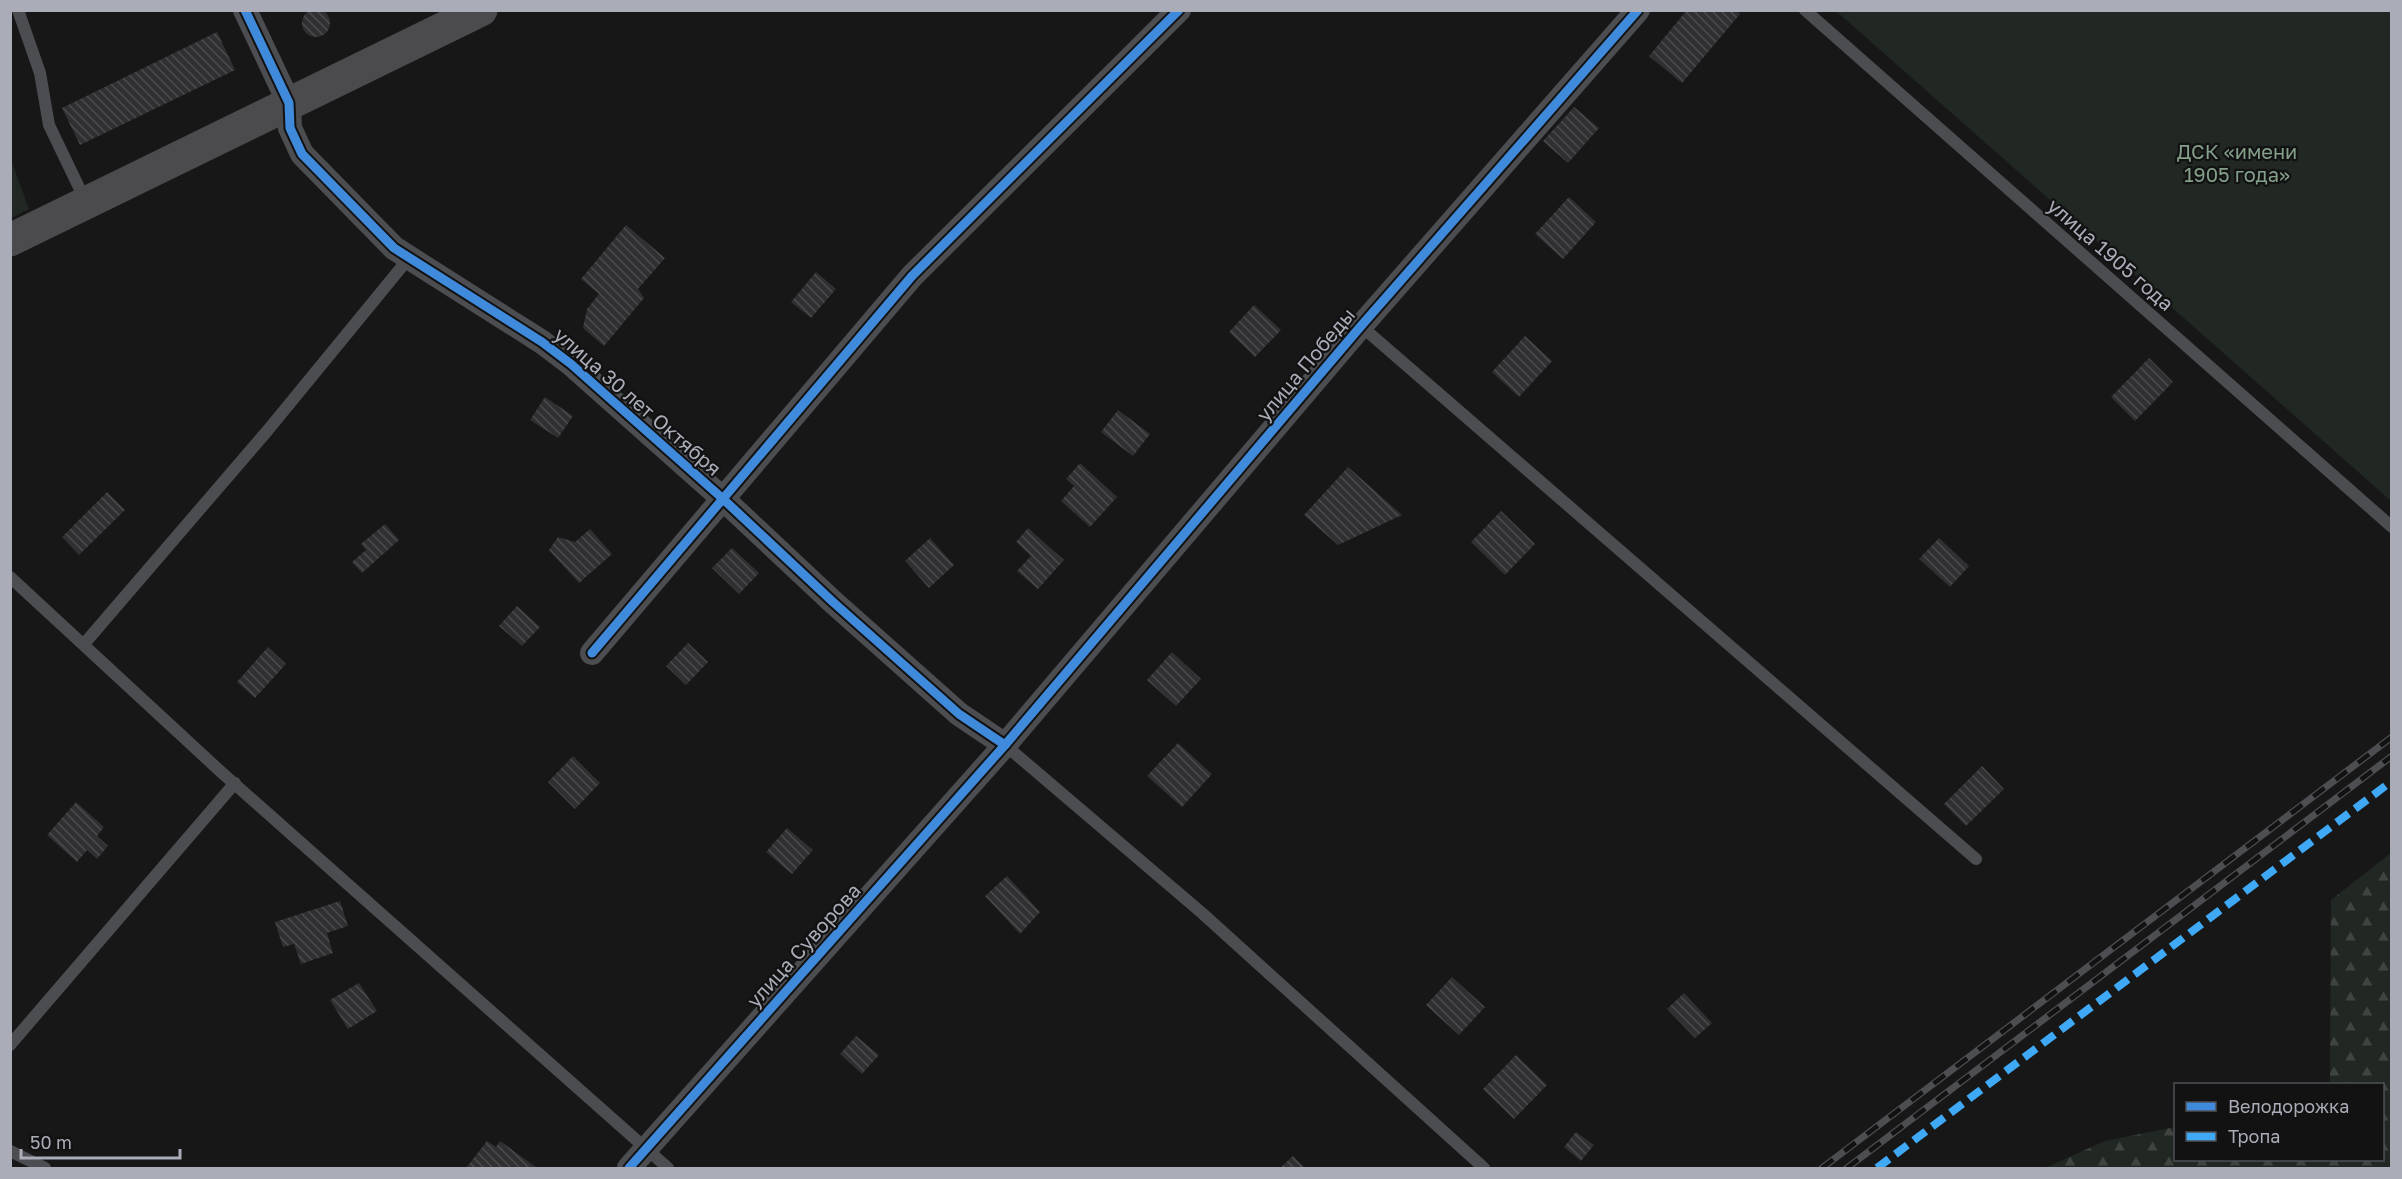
<svg xmlns="http://www.w3.org/2000/svg" width="2402" height="1179" font-family="'Golos Text',sans-serif">
  <style>
    .forest { fill: url(#forest-firs) }
    .green { fill: #212723 }
    .building { fill: url(#building-back-hatch) }
    .lines { fill: none; stroke-linecap: round; stroke-linejoin: round }
    .lane { stroke: #4c4d50; stroke-width: 12 }
    .street { stroke: #4c4d50; stroke-width: 24 }
    .secondary { stroke: #4b4b4e; stroke-width: 33 }
    .rail-casing { stroke: #4d4e51; stroke-width: 7 }
    .rail { stroke: #121213; stroke-width: 4.5; stroke-dasharray: 14; stroke-linecap: butt }
    .quiet { stroke: #3fa9f5; stroke-width: 8; stroke-dasharray: 15 8; stroke-linecap: butt }
    .cycleway-casing { stroke: #121213; stroke-width: 13 }
    .cycleway { stroke: #408adc; stroke-width: 9 }
    .labels { text-anchor: middle; dominant-baseline: central; stroke-width: 4.5; stroke-linejoin: round; paint-order: stroke }
    .park-label { font-size: 20px; fill: #849f8a; stroke: #121213 }
    .street-label { font-size: 20px; fill: #aaacb7; stroke: #121213 }
  </style>
  <defs>
    <pattern id="forest-firs" width="22" height="20" patternUnits="userSpaceOnUse" patternTransform="scale(1.5)"><rect width="22" height="20" fill="#212723"/><path d="M5 1l3.5 6h-7zM16 11l3.5 6h-7z" fill="#3f4441"/></pattern>
    <pattern id="building-back-hatch" width="6" height="6" patternUnits="userSpaceOnUse" patternTransform="scale(1.5)"><rect width="6" height="6" fill="#303032"/><path d="M-1 5l2 2M0 0l6 6M5-1l2 2" fill="none" stroke="#4b4b4d"/></pattern>
  </defs>
  <rect width="100%" height="100%" fill="#171718"/>
  <polygon class="forest" points="2391,853 2391,1168 2045,1168 2105,1141 2175,1127 2176,1160 2382,1160 2382,1084 2330,1084 2331,900"/>
  <g class="green">
    <polygon points="1836,11 2391,11 2391,501"/>
    <polygon points="11,160 29,209 11,218 10,218"/>
  </g>
  <g class="building">
    <circle cx="316" cy="23" r="14"/>
    <polygon points="1687,10 1736,10 1740,14 1682,83 1649,56"/>
    <polygon points="217,32 235,70 80,145 62,108"/>
    <polygon points="1574,107 1599,128 1568,163 1543,141"/>
    <polygon points="1569,197 1596,222 1563,259 1535,234"/>
    <polygon points="626,225 665,258 638,289 644,298 604,346 583,328 587,309 599,294 581,279"/>
    <polygon points="816,272 836,289 811,318 791,302"/>
    <polygon points="1254,305 1281,330 1255,357 1229,332"/>
    <polygon points="1525,336 1552,361 1519,397 1492,372"/>
    <polygon points="2149,358 2173,382 2135,421 2111,397"/>
    <polygon points="545,397 573,416 558,438 530,420"/>
    <polygon points="1118,410 1150,434 1133,456 1101,432"/>
    <polygon points="1080,463 1117,497 1090,527 1061,501 1074,486 1066,479"/>
    <polygon points="1348,467 1402,515 1338,545 1304,515"/>
    <polygon points="107,492 125,510 79,555 62,537"/>
    <polygon points="1501,511 1535,544 1505,575 1471,542"/>
    <polygon points="385,524 399,540 362,573 352,562 366,550 361,544"/>
    <polygon points="1028,528 1064,560 1038,589 1017,571 1031,556 1016,542"/>
    <polygon points="590,529 612,554 579,583 549,550 558,537 575,542"/>
    <polygon points="930,538 954,565 929,588 905,561"/>
    <polygon points="1939,538 1969,566 1950,587 1919,559"/>
    <polygon points="732,548 759,573 739,594 712,568"/>
    <polygon points="517,606 540,627 522,646 499,626"/>
    <polygon points="688,643 708,662 686,685 666,666"/>
    <polygon points="268,647 286,664 255,698 237,682"/>
    <polygon points="1172,652 1201,679 1176,706 1147,680"/>
    <polygon points="1178,743 1212,774 1182,807 1147,776"/>
    <polygon points="573,756 600,783 575,809 548,782"/>
    <polygon points="1982,766 2004,789 1966,826 1944,804"/>
    <polygon points="76,802 104,827 97,836 108,846 97,859 87,850 77,862 47,835"/>
    <polygon points="787,828 813,850 792,874 766,852"/>
    <polygon points="1007,876 1040,912 1020,934 985,896"/>
    <polygon points="340,901 348,926 327,933 333,953 301,964 294,944 283,947 275,922"/>
    <polygon points="1452,977 1485,1007 1459,1035 1426,1005"/>
    <polygon points="359,983 377,1011 348,1029 330,1000"/>
    <polygon points="1684,993 1712,1023 1695,1038 1667,1009"/>
    <polygon points="856,1036 879,1055 862,1074 840,1054"/>
    <polygon points="1516,1055 1547,1085 1514,1119 1483,1089"/>
    <polygon points="1576,1132 1594,1145 1581,1161 1564,1147"/>
    <polygon points="487,1141 496,1147 500,1141 537,1168 466,1168"/>
    <polygon points="1293,1156 1305,1168 1280,1168"/>
  </g>
  <g class="lines">
    <g class="lane">
      <polyline points="18,10 40,73 49,125 86,202"/>
      <polyline points="1805,10 2392,527"/>
      <polyline points="1361,326 1976,859"/>
      <polyline points="10,577 220,771 668,1168"/>
      <polyline points="84,644 268,430 409,258"/>
      <polyline points="1005,745 1202,913 1484,1168"/>
      <polyline points="10,1045 235,783"/>
      <polyline points="10,1151 45,1168"/>
    </g>
    <g class="street">
      <polyline points="245,10 289,103 290,128 302,154 394,248 542,342 571,364 722,498 833,602 959,714 1005,745"/>
      <polyline points="592,653 912,276 1179,10"/>
      <polyline points="629,1168 1005,745 1361,326 1638,10"/>
    </g>
    <polyline class="secondary" points="10,240 481,10"/>
    <defs>
      <g id="rail">
        <polyline points="1822,1168 2392,737"/>
        <polyline points="1847,1168 2392,756"/>
      </g>
    </defs>
    <use href="#rail" class="rail-casing"/>
    <use href="#rail" class="rail"/>
    <polyline class="quiet" points="1877,1168 2392,781"/>
    <defs>
      <g id="cycleway">
        <polyline points="245,10 289,103 290,128 302,154 394,248 542,342 571,364 722,498 833,602 959,714 1005,745"/>
        <polyline points="592,653 912,276 1179,10"/>
        <polyline points="629,1168 1005,745 1361,326 1638,10"/>
      </g>
    </defs>
    <use href="#cycleway" class="cycleway-casing"/>
    <use href="#cycleway" class="cycleway"/>
  </g>
  <g class="labels">
    <g class="park-label">
      <text x="2237" y="151">ДСК «имени<tspan x="2237" dy="23">1905 года»</tspan></text>
    </g>
    <g class="street-label">
      <text transform="translate(2111 254) rotate(41)">улица 1905 года</text>
      <text transform="translate(1305 364) rotate(-50)">улица Победы</text>
      <text transform="translate(638 401) rotate(41)">улица 30 лет Октября</text>
      <text transform="translate(803 945) rotate(-48)">улица Суворова</text>
    </g>
  </g>
  <rect width="2402" height="1179" fill="none" stroke="#aaacb7" stroke-width="24"/>
  <rect x="2174" y="1083" width="210" height="78" fill="#121213" stroke="#4f5055" stroke-width="1.5"/>
  <rect x="2186" y="1102" width="30" height="9" fill="#408adc" stroke="#4f5055" stroke-width="1.5"/>
  <text x="2228" y="1113" font-size="18" fill="#aaacb7">Велодорожка</text>
  <rect x="2186" y="1132" width="30" height="9" fill="#3fa9f5" stroke="#4f5055" stroke-width="1.5"/>
  <text x="2228" y="1143" font-size="18" fill="#aaacb7">Тропа</text>
  <path d="M21 1149v9h159v-9" fill="none" stroke="#aaacb7" stroke-width="3"/>
  <text x="30" y="1149" font-size="18" fill="#aaacb7" stroke="#121213" stroke-width="4.5" paint-order="stroke">50 m</text>
</svg>
